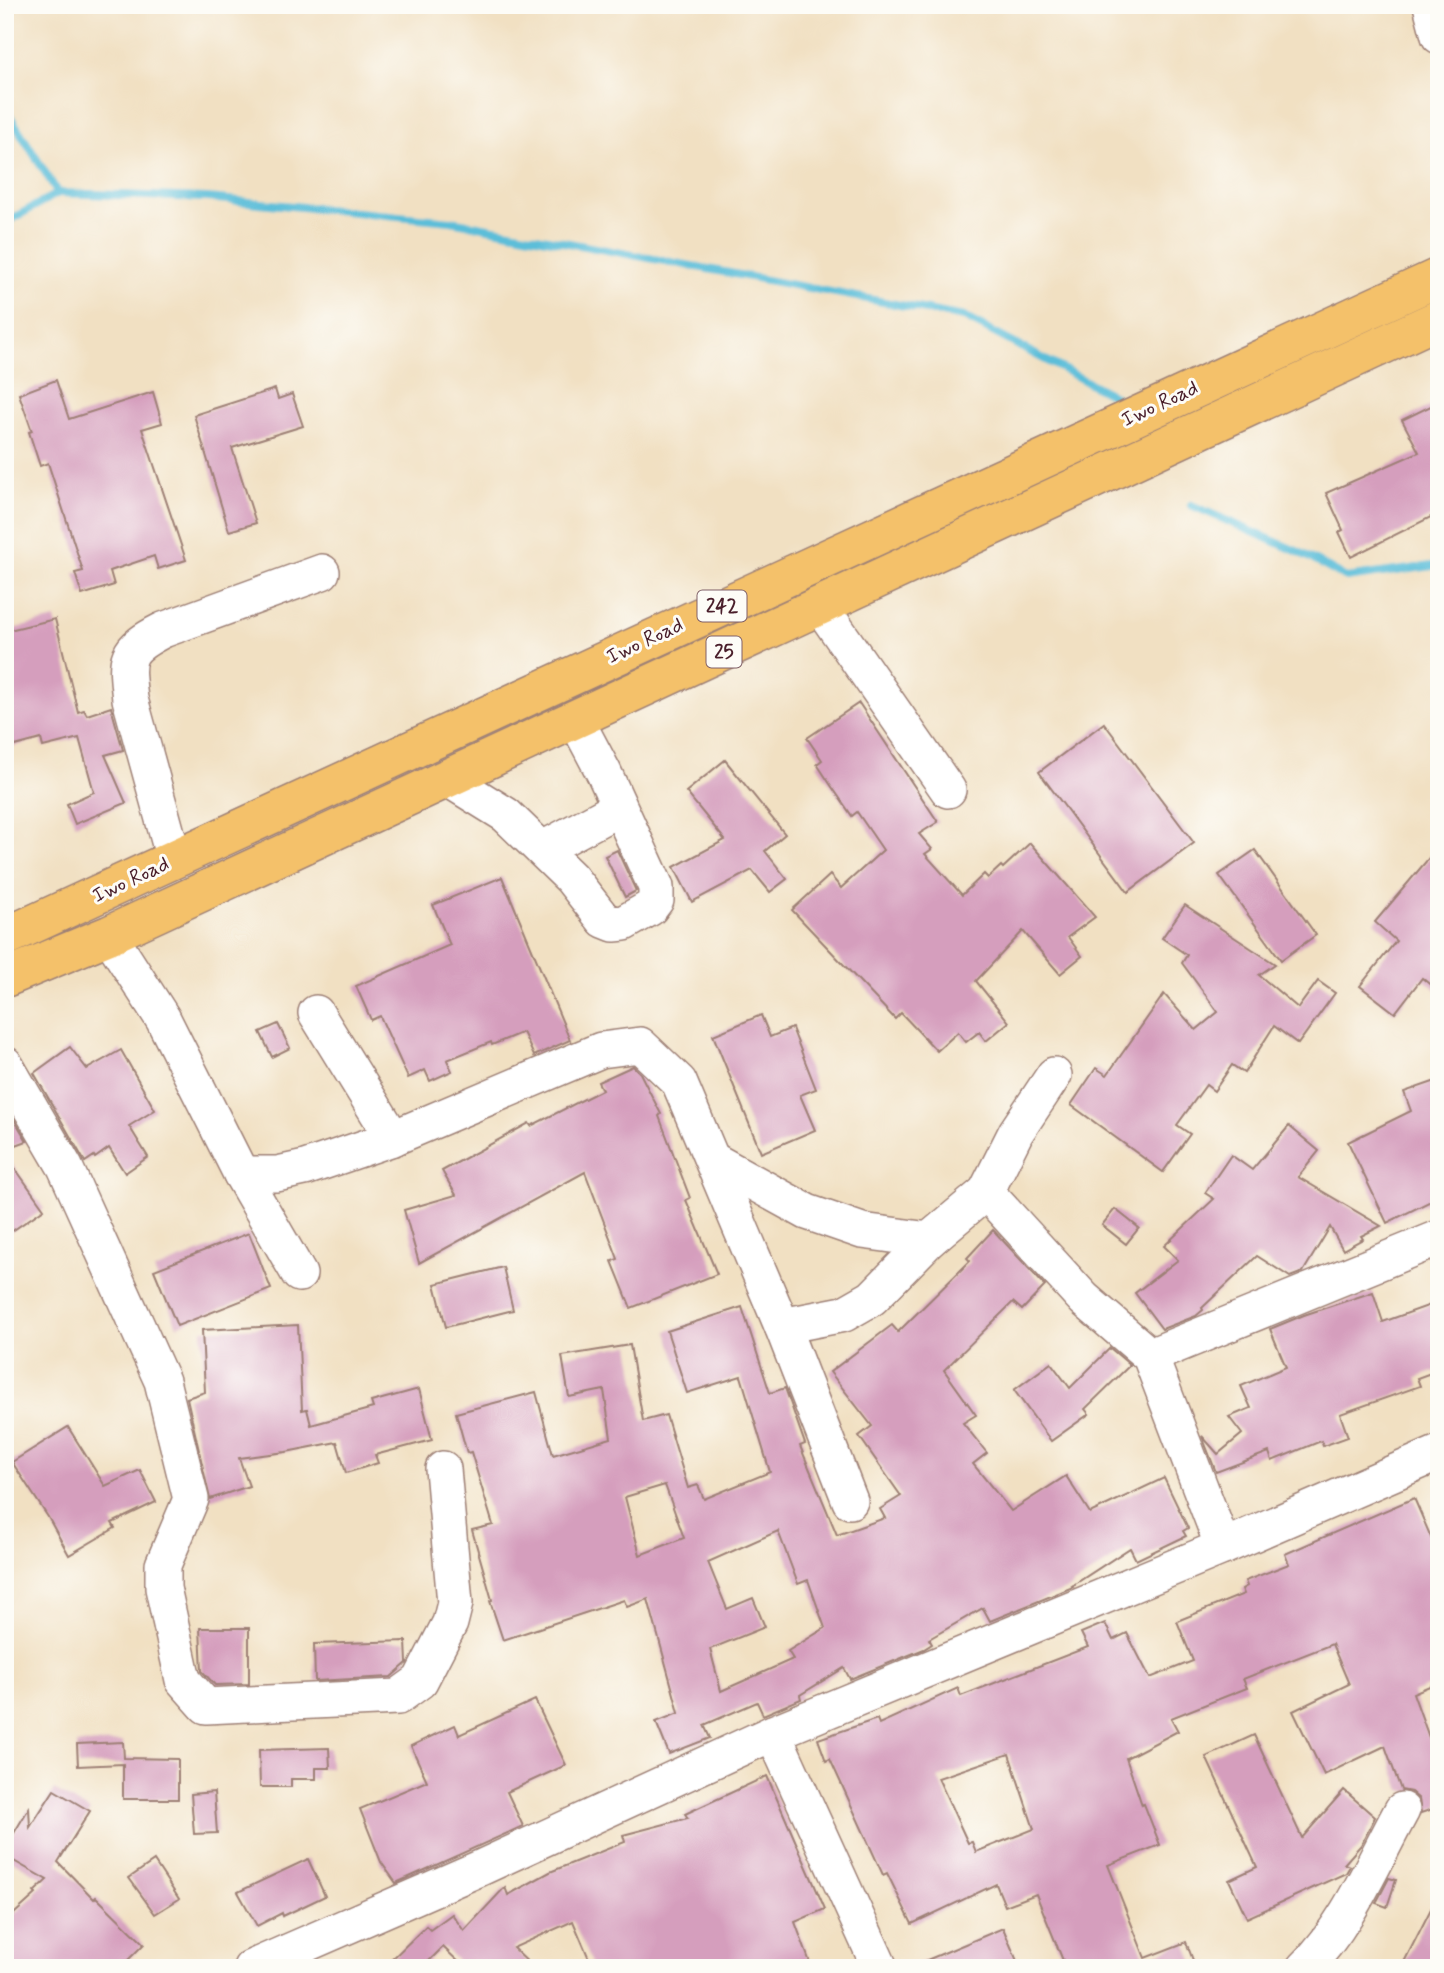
<svg xmlns="http://www.w3.org/2000/svg" width="1444" height="1973" font-family="Mynerve,sans-serif">
  <style>
    .lines { fill: none; stroke-linecap: round; stroke-linejoin: round }
    .stream { stroke: #5bbed9; stroke-width: 8 }
    .building { fill: #d59ebd; fill-rule: evenodd }
    .minor-casing { stroke: #9e8076; stroke-width: 38 }
    .major-casing { stroke: #9e8076; stroke-width: 41 }
    .minor { stroke: #fff; stroke-width: 35 }
    .major { stroke: #f4c16a; stroke-width: 38 }
    .labels { text-anchor: middle; dominant-baseline: central; stroke-width: 6; stroke-linejoin: round; paint-order: stroke }
    .shield { fill: #fdfcf7; stroke: #806168; stroke-width: 2 }
    .shield-label { font-size: 19px; font-weight: bold; fill: #4a1f2b }
    .street-label { font-size: 21px; fill: #4a1f2b; stroke: #fdfcf7 }
  </style>
  <rect width="100%" height="100%" fill="#fdfcf7"/>
  <filter id="ink" filterUnits="userSpaceOnUse"><feTurbulence type="fractalNoise" baseFrequency=".0143" numOctaves="2"/><feDisplacementMap in="SourceGraphic" scale="14" xChannelSelector="R" yChannelSelector="G"/><feConvolveMatrix kernelMatrix="1 2 1 2 8 2 1 2 1" color-interpolation-filters="sRGB"/></filter>
  <filter id="wash" filterUnits="userSpaceOnUse"><feTurbulence type="fractalNoise" baseFrequency=".00686" numOctaves="4" result="noise"/><feDisplacementMap in="SourceGraphic" scale="28" xChannelSelector="R" yChannelSelector="G"/><feGaussianBlur stdDeviation="1.57" result="paint"/><feColorMatrix in="noise" values="0 0 0 0 0 0 0 0 0 0 0 0 0 0 0 0 0 1.4 0 .05"/><feComposite in="paint" operator="in"/></filter>
  <g filter="url(#wash)">
    <rect width="100%" height="100%" fill="#f1e0c2"/>
    <g class="lines">
      <g class="stream">
        <polyline points="5,108 58,193 207,198 451,221 964,317 1114,396"/>
        <polyline points="5,223 58,193"/>
        <polyline points="1191,505 1301,553 1346,578 1439,565"/>
      </g>
    </g>
    <g id="blocks">
      <g class="building">
        <polygon points="56,380 69,419 153,392 162,423 142,429 186,560 158,569 154,556 110,571 114,585 82,595 75,573 83,571 48,463 40,466 29,432 32,431 19,394"/>
        <polygon points="275,389 278,399 292,394 303,426 232,448 256,523 229,531 194,415"/>
        <polygon points="1439,402 1439,513 1351,557 1339,532 1343,530 1326,493 1419,452 1402,420"/>
        <polygon points="55,619 78,712 84,710 87,715 111,707 123,750 105,755 126,803 75,824 67,804 94,792 79,738 43,747 41,739 11,747 5,722 5,631"/>
        <polygon points="859,703 938,822 919,834 932,849 925,854 962,895 984,874 988,878 1001,866 1003,868 1030,843 1095,917 1068,937 1082,956 1060,974 1023,931 976,981 1009,1022 986,1041 979,1032 966,1042 958,1032 937,1051 901,1013 895,1019 792,910 830,875 841,888 883,850 857,812 852,816 830,784 817,764 822,760 807,738"/>
        <polygon points="1104,723 1194,843 1128,892 1039,772"/>
        <polygon points="725,760 785,834 765,851 787,879 770,892 752,870 692,902 674,867 725,840 686,792"/>
        <polygon points="1439,846 1439,992 1422,978 1395,1013 1360,986 1396,941 1375,922"/>
        <polygon points="617,850 636,891 625,897 605,856"/>
        <polygon points="1255,850 1316,935 1281,960 1219,875"/>
        <polygon points="502,877 570,1040 534,1056 523,1032 492,1045 491,1042 447,1060 452,1071 430,1081 425,1070 408,1078 380,1016 371,1020 356,986 450,945 433,905"/>
        <polygon points="1185,905 1275,964 1259,975 1298,1008 1318,981 1335,993 1298,1044 1274,1026 1244,1073 1232,1065 1214,1091 1206,1085 1177,1125 1190,1134 1163,1172 1071,1105 1096,1068 1107,1075 1164,994 1196,1030 1218,1012 1182,963 1187,955 1162,938"/>
        <polygon points="761,1015 770,1037 792,1028 816,1089 800,1095 815,1130 761,1153 713,1035"/>
        <polygon points="278,1024 290,1048 272,1057 260,1032"/>
        <polygon points="70,1047 87,1069 121,1050 155,1110 129,1126 148,1157 125,1173 109,1148 95,1158 94,1156 85,1162 34,1073"/>
        <polygon points="633,1066 640,1073 661,1114 659,1116 690,1198 686,1200 717,1274 631,1308 612,1261 618,1259 585,1172 419,1263 404,1210 456,1195 442,1171 529,1123 531,1126 602,1090 598,1082"/>
        <polygon points="1439,1080 1439,1197 1387,1223 1348,1142 1411,1111 1404,1092"/>
        <polygon points="5,1104 27,1141 5,1149"/>
        <polygon points="1289,1126 1319,1151 1298,1177 1381,1226 1361,1236 1363,1239 1343,1250 1330,1227 1303,1272 1290,1277 1257,1256 1202,1308 1203,1310 1196,1316 1162,1329 1135,1293 1178,1260 1164,1246 1214,1199 1205,1193 1231,1155 1252,1170"/>
        <polygon points="5,1154 44,1209 5,1236"/>
        <polygon points="1115,1209 1139,1228 1126,1244 1102,1225"/>
        <path d="M993,1230L1045,1286L1022,1310L1013,1302L944,1370L976,1415L963,1423L987,1453L973,1464L1011,1511L1066,1476L1090,1513L1164,1478L1188,1528L1183,1531L1186,1536L1136,1560L1130,1548L1072,1586L1073,1587L990,1621L983,1608L929,1639L932,1644L924,1649L850,1679L844,1668L800,1695L801,1699L763,1715L757,1702L704,1725L710,1738L669,1754L656,1722L679,1713L648,1599L627,1607L624,1600L503,1640L490,1601L492,1600L472,1530L493,1525L471,1452L467,1453L456,1413L536,1392L553,1455L611,1438L604,1390L569,1397L562,1356L630,1345L643,1421L666,1415L688,1488L698,1485L704,1499L770,1472L741,1376L687,1393L667,1331L742,1307L770,1393L785,1388L805,1444L800,1446L837,1535L885,1518L880,1509L901,1496L859,1436L872,1426L830,1372L892,1325L898,1332L970,1261L967,1258ZM665,1485L684,1538L640,1555L625,1497ZM778,1531L798,1584L808,1580L825,1628L788,1651L793,1659L721,1691L710,1649L765,1627L753,1598L727,1609L708,1562Z"/>
        <polygon points="249,1233 271,1289 177,1326 154,1270"/>
        <polygon points="503,1267 513,1310 446,1327 435,1284"/>
        <polygon points="1373,1292 1383,1322 1433,1304 1439,1320 1439,1370 1417,1378 1420,1386 1340,1414 1348,1437 1323,1446 1321,1441 1272,1461 1269,1452 1216,1472 1202,1436 1218,1454 1242,1434 1229,1417 1251,1408 1241,1386 1286,1367 1270,1329 1304,1315"/>
        <polygon points="298,1325 302,1410 307,1409 311,1425 373,1408 371,1402 419,1389 432,1440 375,1455 378,1463 346,1473 337,1442 286,1452 239,1458 249,1486 210,1499 187,1398 205,1392 202,1330"/>
        <polygon points="1110,1348 1130,1365 1085,1409 1089,1414 1051,1441 1014,1390 1051,1363 1070,1388"/>
        <polygon points="68,1427 105,1486 140,1470 156,1502 112,1523 115,1528 69,1555 48,1517 12,1462"/>
        <path d="M1414,1498L1439,1556V1682L1413,1693L1439,1765V1807L1421,1813L1419,1799L1411,1792L1401,1790L1385,1746L1324,1775L1293,1711L1349,1684L1332,1644L1243,1679L1247,1688L1171,1718L1178,1731L1126,1758L1142,1805L1144,1804L1160,1845L1108,1865L1145,1958L1186,1942L1196,1968H1066L1036,1894L1005,1906L996,1884L912,1924L887,1873L883,1875L830,1759L826,1761L818,1739L877,1719L879,1724L958,1688L961,1696L1088,1647L1081,1633L1105,1623L1113,1640L1127,1633L1150,1678L1193,1661L1177,1621L1244,1594L1242,1589L1247,1586L1245,1581L1289,1564L1285,1554ZM1009,1754L1034,1829L976,1852L972,1842L968,1843L938,1778Z"/>
        <polygon points="200,1628 249,1628 249,1684 215,1685 202,1671"/>
        <polygon points="406,1641 407,1663 391,1677 315,1681 314,1644"/>
        <polygon points="535,1700 566,1765 507,1792 523,1826 396,1883 381,1862 360,1809 427,1781 411,1746 455,1725 459,1735"/>
        <polygon points="1254,1735 1302,1838 1344,1790 1375,1817 1361,1845 1344,1864 1350,1866 1346,1873 1247,1918 1229,1880 1257,1867 1206,1757"/>
        <polygon points="123,1742 124,1758 178,1759 178,1799 123,1799 123,1764 78,1766 77,1744"/>
        <polygon points="329,1748 330,1768 316,1768 316,1779 291,1779 291,1787 260,1787 259,1750"/>
        <polygon points="767,1776 825,1909 795,1922 812,1968 593,1968 573,1921 513,1948 534,1968 465,1968 443,1947 422,1968 383,1968 426,1926 430,1930 452,1914 464,1931 505,1887 508,1895 550,1872 625,1842 623,1835 688,1818 685,1814"/>
        <polygon points="54,1790 90,1811 58,1862 94,1899 96,1897 144,1944 120,1968 5,1968 5,1922 36,1894 34,1892 47,1880 5,1856 5,1848 29,1808 30,1827"/>
        <polygon points="214,1792 217,1833 194,1834 191,1794"/>
        <polygon points="308,1859 325,1896 283,1916 282,1913 257,1926 238,1892"/>
        <polygon points="154,1861 179,1899 155,1914 129,1878"/>
        <polygon points="1389,1878 1396,1880 1387,1907 1376,1903"/>
        <polygon points="1439,1893 1439,1968 1401,1968"/>
        <polygon points="1003,1928 1020,1968 908,1968"/>
      </g>
    </g>
  </g>
  <g filter="url(#ink)">
    <use href="#blocks" fill-opacity="0" stroke="#9e8076" stroke-width="2"/>
    <g class="lines">
      <defs>
        <g id="minor">
          <polyline points="1431,5 1439,36"/>
          <polyline points="821,607 948,790"/>
          <polyline points="448,779 506,815 571,878 604,920 614,924 624,923 650,908 656,900 656,887 604,773 576,720"/>
          <polyline points="543,849 619,808"/>
          <path d="M174,859L130,699C125,657 124,650 163,630L322,572"/>
          <polyline points="109,935 163,1019 241,1174 299,1274"/>
          <polyline points="316,1013 393,1138"/>
          <polyline points="5,1064 65,1167 162,1381 191,1499 163,1565 163,1588 183,1680 206,1706 398,1697 420,1681 450,1623 455,1603 443,1469"/>
          <polyline points="713,1160 807,1212 862,1231 929,1240"/>
          <polyline points="241,1174 277,1174 305,1168 393,1138 601,1050 640,1045 679,1082 782,1326 850,1501"/>
          <polyline points="986,1192 1084,1299 1150,1356 1223,1547"/>
          <polyline points="782,1326 844,1314 872,1298 929,1240 986,1192 1016,1132 1054,1075"/>
          <polyline points="1150,1356 1439,1238"/>
          <polyline points="773,1733 880,1968"/>
          <polyline points="251,1968 478,1869 773,1733 1223,1547 1439,1453"/>
          <path d="M1304,1968C1347,1927 1374,1861 1402,1810"/>
        </g>
        <g id="major">
          <polyline points="5,937 1439,277"/>
          <polyline points="5,978 109,935 1439,319"/>
        </g>
      </defs>
      <use href="#minor" class="minor-casing"/>
      <use href="#major" class="major-casing"/>
      <use href="#minor" class="minor"/>
      <use href="#major" class="major"/>
    </g>
  </g>
  <g class="labels">
    <g class="shield">
      <rect x="697.5" y="590.5" width="49" height="31" rx="5"/>
      <rect x="706.5" y="636.5" width="35" height="31" rx="5"/>
    </g>
    <g class="shield-label">
      <text x="722" y="606">242</text>
      <text x="724" y="652">25</text>
    </g>
    <g class="street-label">
      <text transform="translate(1160 404) rotate(-25)">Iwo Road</text>
      <text transform="translate(645 641) rotate(-25)">Iwo Road</text>
      <text transform="translate(131 880) rotate(-25)">Iwo Road</text>
    </g>
  </g>
  <rect width="1444" height="1973" fill="none" stroke="#fdfcf7" stroke-width="28"/>
</svg>
